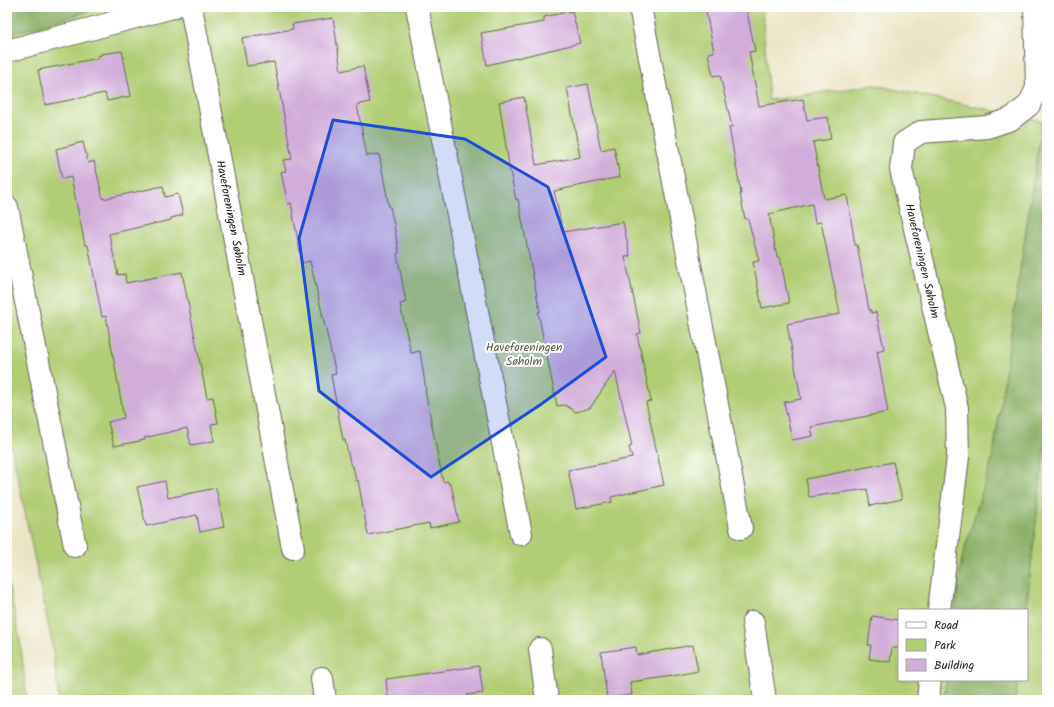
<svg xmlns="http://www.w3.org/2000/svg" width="1054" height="707" font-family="Kalam,sans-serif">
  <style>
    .green { fill: #b2ce75; stroke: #677548 }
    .forest { fill: #8db166; stroke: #546641 }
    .building { fill: #d1aed9 }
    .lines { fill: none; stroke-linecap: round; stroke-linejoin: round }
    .minor-casing { stroke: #646257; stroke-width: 24 }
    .minor { stroke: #fff; stroke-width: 22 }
    .marked { fill: #1d4ed8; fill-opacity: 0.2; stroke: #1d4ed8; stroke-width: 3; stroke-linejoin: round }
    .labels { text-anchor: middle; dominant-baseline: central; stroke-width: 4; stroke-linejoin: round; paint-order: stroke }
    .street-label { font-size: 12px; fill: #1c1c1c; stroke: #fff }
    .park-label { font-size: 12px; fill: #505a3b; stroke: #fff }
  </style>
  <rect width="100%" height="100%" fill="#fff"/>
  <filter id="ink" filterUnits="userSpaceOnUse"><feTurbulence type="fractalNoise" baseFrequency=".025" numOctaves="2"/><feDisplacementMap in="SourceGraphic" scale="8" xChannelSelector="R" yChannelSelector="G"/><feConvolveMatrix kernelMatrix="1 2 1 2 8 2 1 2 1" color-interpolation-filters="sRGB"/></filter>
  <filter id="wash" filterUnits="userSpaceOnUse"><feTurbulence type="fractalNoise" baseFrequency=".012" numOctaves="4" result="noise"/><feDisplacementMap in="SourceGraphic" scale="16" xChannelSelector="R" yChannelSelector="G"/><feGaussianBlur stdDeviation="0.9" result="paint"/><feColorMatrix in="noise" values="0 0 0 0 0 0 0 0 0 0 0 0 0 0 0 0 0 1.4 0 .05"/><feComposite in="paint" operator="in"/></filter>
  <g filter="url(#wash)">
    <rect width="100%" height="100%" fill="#ebe4c4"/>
    <g class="green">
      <polygon points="104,7 762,7 769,100 874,85 1042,121 993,456 962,558 955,610 899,610 899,680 946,680 944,700 59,700 52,643 7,426 7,35"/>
      <polygon points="1047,425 1047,700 1015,700 1018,680 1027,680 1027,610 1026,610"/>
      <polygon points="7,579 20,640 27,700 7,700"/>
    </g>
    <g class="forest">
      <polygon points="7,7 104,7 7,35"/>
      <polygon points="1047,113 1047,425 1026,610 955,610 962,558 993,456 1042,121"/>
      <polygon points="946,680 1018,680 1015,700 944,700"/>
    </g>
    <g id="blocks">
      <g class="building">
        <polygon points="705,7 746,7 755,51 749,52 759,106 803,99 807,120 828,117 831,139 813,142 824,199 847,195 855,245 857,245 869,310 871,310 871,313 876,312 884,349 877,351 888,412 811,427 813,436 792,440 784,402 801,399 787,324 840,314 821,222 815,223 812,204 769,214 777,257 780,257 789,303 762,308 753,262 759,261 748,219 745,219 740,194 741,193 729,127 732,127 720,75 713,76 708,53 714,52"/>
        <polygon points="572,11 580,43 487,65 481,33 544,22 544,17"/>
        <polygon points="333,18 341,71 363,66 370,102 357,105 367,156 379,154 389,207 390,207 394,225 399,253 397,254 406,302 400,304 411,353 420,351 426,390 425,390 443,482 448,481 449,485 451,484 459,522 430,528 429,523 368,535 358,480 356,481 353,466 351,467 345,440 343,440 331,375 336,374 310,261 302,263 291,203 288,204 281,172 286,171 283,160 292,159 274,62 247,66 242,38 293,29 292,24"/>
        <polygon points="122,51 131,96 107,101 105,93 45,105 38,70 98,58 98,56 101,55 101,54"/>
        <polygon points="588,84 601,150 614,147 620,177 554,191 563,232 623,222 630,256 625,257 641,333 637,334 651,401 646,402 664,485 611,497 612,502 576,509 568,470 632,458 629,447 632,446 615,371 590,408 576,412 565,405 557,406 538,312 540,312 518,199 516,200 510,171 499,102 524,97 536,165 580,157 567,88"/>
        <polygon points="83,142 88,163 94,161 103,199 163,186 165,197 178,194 183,215 171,218 171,220 109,234 118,275 125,274 126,283 182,272 207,398 213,397 218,423 211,424 214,441 191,445 187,428 144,438 145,440 114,446 108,422 124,418 106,316 102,317 88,245 85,245 71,177 62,179 56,149"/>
        <polygon points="893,462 902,499 870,506 867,489 809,497 806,479"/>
        <polygon points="165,481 168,498 216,488 224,527 200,532 197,515 146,526 137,487"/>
        <polygon points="872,616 899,620 899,648 892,648 890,662 869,659 871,645 868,645"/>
        <polygon points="693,645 698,671 673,676 630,682 632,695 607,698 601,652 636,647 637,655"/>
        <polygon points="479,666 483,693 467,695 468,700 388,700 386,679"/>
      </g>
    </g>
  </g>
  <g filter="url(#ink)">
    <use href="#blocks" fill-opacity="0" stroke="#646257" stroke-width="1"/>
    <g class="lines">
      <defs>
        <g id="minor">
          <polyline points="191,7 293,548"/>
          <polyline points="417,7 521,534"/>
          <polyline points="640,7 741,528"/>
          <polyline points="7,51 173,7"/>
          <polyline points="7,207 75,546"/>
          <polyline points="939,610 958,457 957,408 901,169 904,143 921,132 987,127 1011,119 1029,105 1037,88 1035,7"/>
          <polyline points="753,622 765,700"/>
          <polyline points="540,649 547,700"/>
          <polyline points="322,678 325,700"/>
          <polyline points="928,700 930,680"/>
        </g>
      </defs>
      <use href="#minor" class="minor-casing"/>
      <use href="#minor" class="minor"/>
    </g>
  </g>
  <path class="marked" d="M333,120L465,139L548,187L606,357L540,405L431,477L319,391L299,238Z"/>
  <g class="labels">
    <g class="street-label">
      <text transform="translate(231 218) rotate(79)">Haveforeningen Søholm</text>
      <text transform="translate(922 261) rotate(77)">Haveforeningen Søholm</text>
    </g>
    <g class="park-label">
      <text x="524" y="347">Haveforeningen<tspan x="524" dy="14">Søholm</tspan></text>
    </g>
  </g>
  <rect width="1054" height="707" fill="none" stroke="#fff" stroke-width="24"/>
  <rect x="898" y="609" width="130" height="72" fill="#ffffff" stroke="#a4a4a4"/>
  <rect x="906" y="622" width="20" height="6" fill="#ffffff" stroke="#a4a4a4"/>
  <text x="934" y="629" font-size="12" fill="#1c1c1c">Road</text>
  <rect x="906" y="639" width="20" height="12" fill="#b2ce75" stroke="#a4a4a4"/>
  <text x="934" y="649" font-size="12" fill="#1c1c1c">Park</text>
  <rect x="906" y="659" width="20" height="12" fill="#d1aed9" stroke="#a4a4a4"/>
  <text x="934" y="669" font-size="12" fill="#1c1c1c">Building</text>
</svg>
